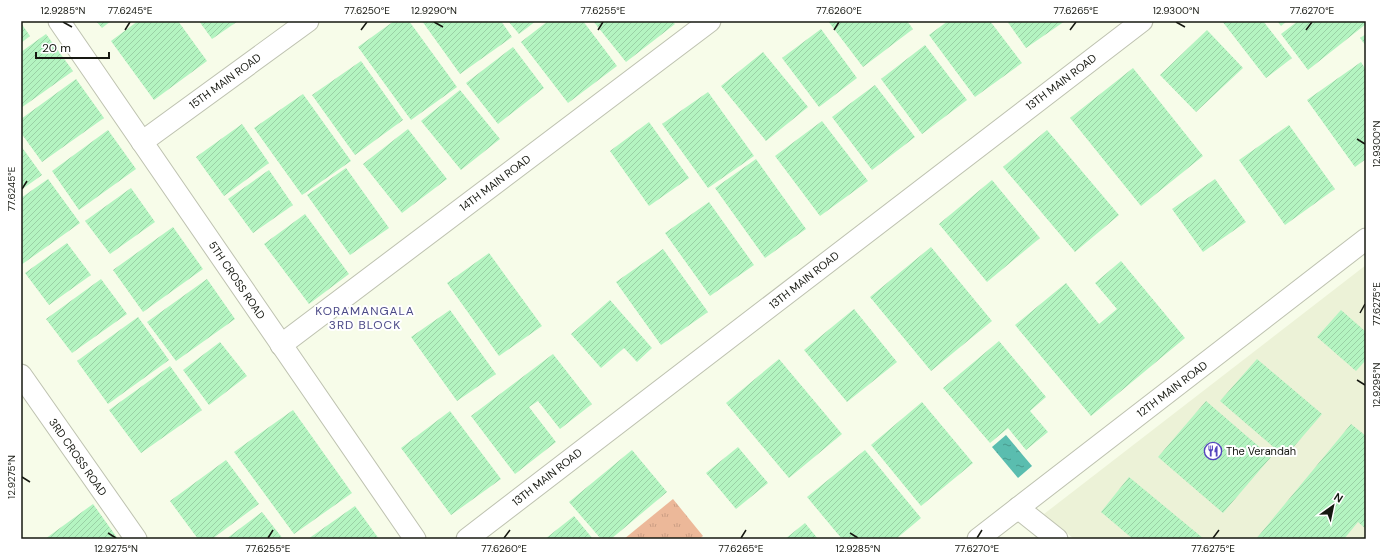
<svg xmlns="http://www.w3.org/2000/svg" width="1387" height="560" font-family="'DM Sans',sans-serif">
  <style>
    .built { fill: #ecf2d7 }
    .grass { fill: url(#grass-tufts) }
    .water { fill: url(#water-ripples) }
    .building { fill: url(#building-hatch) }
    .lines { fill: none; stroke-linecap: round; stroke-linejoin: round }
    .minor-casing { stroke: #bec2b0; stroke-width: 23 }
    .minor { stroke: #fff; stroke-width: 21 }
    .ticks { fill: none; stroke: #161811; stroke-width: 1.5 }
    .labels { text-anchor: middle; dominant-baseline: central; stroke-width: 4; stroke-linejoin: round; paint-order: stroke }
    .street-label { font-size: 11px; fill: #161811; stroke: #fff }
    .poi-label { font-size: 11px; fill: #161811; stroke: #fff; text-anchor: start }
    .neighbourhood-label { font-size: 12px; letter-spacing: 1px; fill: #4b4987; stroke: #fff }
    .neatline { fill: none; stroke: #161811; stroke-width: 1.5 }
    .ticks-label { font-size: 10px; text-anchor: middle; fill: #161811 }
  </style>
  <defs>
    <pattern id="grass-tufts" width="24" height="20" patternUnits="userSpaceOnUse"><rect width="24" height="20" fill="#ecb899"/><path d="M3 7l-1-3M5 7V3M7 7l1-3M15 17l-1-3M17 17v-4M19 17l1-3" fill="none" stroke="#ca9d83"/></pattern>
    <pattern id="water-ripples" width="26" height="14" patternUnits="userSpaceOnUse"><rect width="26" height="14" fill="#5abdaf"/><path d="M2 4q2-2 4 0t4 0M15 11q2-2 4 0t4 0" fill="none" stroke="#49998d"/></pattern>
    <pattern id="building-hatch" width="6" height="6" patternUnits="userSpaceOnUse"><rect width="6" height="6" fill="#b4f4c1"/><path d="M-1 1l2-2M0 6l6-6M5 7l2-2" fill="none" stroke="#9ad0a5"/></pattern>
  </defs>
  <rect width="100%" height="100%" fill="#f7fce9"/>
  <polygon class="built" points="1366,265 1366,539 1074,539 1044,514"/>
  <polygon class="grass" points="673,499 703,536 699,539 624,539"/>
  <polygon class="water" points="1006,435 1032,466 1018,478 992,447"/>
  <g class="building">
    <polygon points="96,21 111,21 102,28"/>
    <polygon points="138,21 178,21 207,61 154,100 111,41"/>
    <polygon points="199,21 238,21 212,39"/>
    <polygon points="394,21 409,21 457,87 411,120 358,47"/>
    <polygon points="422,21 501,21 512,37 460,74"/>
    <polygon points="508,21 536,21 519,34"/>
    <polygon points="548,21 583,21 617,66 568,103 521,42"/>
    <polygon points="593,21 672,21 675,24 626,62"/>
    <polygon points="828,21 907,21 913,29 863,67"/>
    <polygon points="948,21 990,21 1022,63 975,97 929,35"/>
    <polygon points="1007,21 1065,21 1026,48"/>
    <polygon points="1222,21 1263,21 1292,58 1266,78"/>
    <polygon points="1277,21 1287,21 1281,26"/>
    <polygon points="1298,21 1366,21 1366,24 1308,70 1281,34"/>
    <polygon points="21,23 30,36 21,43"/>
    <polygon points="821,29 857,78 819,107 782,58"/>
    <polygon points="1207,30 1243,68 1196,112 1160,75"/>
    <polygon points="46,34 73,71 21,108 21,52"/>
    <polygon points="1366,34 1366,46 1360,38"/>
    <polygon points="925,45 967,100 922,134 881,79"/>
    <polygon points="513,47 544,88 498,124 466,83"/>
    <polygon points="763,52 808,107 766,141 721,86"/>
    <polygon points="361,61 403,120 355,155 312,95"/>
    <polygon points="1361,62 1366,70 1366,159 1355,167 1307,100"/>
    <polygon points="1133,68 1203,156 1141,206 1070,118"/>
    <polygon points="76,79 104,118 42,162 21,133 21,119"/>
    <polygon points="875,85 915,137 872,170 832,117"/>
    <polygon points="460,90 500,139 461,170 421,121"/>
    <polygon points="708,92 754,156 708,188 662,124"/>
    <polygon points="303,94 351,161 302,195 254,128"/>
    <polygon points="822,121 868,181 820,216 775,156"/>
    <polygon points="649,122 689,178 649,206 610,151"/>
    <polygon points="242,124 269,163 224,196 196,157"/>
    <polygon points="1289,125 1335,189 1285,225 1239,160"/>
    <polygon points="408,129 447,179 402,213 363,164"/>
    <polygon points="108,130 136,169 79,210 52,171"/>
    <polygon points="1047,130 1119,215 1075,252 1003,167"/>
    <polygon points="21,146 42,175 21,190"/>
    <polygon points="756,159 806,229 765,258 715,188"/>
    <polygon points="346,168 389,228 350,255 307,195"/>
    <polygon points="269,170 293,205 253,233 228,199"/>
    <polygon points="48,179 80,223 21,265 21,198"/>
    <polygon points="1215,179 1246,222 1203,252 1172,209"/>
    <polygon points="992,180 1040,238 987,282 939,224"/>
    <polygon points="131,188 155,222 110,254 85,221"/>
    <polygon points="709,202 754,265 710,296 665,233"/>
    <polygon points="305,214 349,274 309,304 264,244"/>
    <polygon points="173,227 203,269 143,312 113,270"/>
    <polygon points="67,243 91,275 49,305 25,273"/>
    <polygon points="931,247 992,321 931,371 870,297"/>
    <polygon points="663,249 708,312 661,345 616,282"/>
    <polygon points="489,253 542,326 499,356 447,283"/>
    <polygon points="1121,261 1185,338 1091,416 1015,325 1066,283 1099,324 1117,309 1095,283"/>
    <polygon points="101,279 127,314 72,353 46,319"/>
    <polygon points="207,279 235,319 176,361 147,322"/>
    <polygon points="610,300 652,348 637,362 624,348 601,368 571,334"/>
    <polygon points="854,309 897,362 847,402 804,350"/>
    <polygon points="450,310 496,374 457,401 411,337"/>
    <polygon points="1341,310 1366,332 1366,360 1356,371 1317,337"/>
    <polygon points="138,317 169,360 108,404 77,361"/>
    <polygon points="999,341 1046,397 1030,411 1048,432 1026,450 1008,428 990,443 943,388"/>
    <polygon points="220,342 247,376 209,405 183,370"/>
    <polygon points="553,354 592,404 560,429 538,401 529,407 556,442 515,474 471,416"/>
    <polygon points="779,359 842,434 789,478 726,403"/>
    <polygon points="1257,359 1322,414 1285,457 1220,401"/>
    <polygon points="170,366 202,410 141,453 109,410"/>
    <polygon points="1206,401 1271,457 1223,513 1158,457"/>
    <polygon points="922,402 973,463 921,506 871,445"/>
    <polygon points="293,410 352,493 294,534 234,452"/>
    <polygon points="450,411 501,479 451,515 401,448"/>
    <polygon points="1351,424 1366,436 1366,529 1358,522 1344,539 1256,539"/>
    <polygon points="738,447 768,483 736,509 706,473"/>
    <polygon points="632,450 667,492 611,539 601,539 569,502"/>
    <polygon points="865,450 921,518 896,539 842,539 807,497"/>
    <polygon points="226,460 259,504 212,539 198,539 170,501"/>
    <polygon points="1129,477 1204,539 1133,539 1101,512"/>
    <polygon points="93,504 118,539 45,539"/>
    <polygon points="355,506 379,539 308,539"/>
    <polygon points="262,512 283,539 226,539"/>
    <polygon points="574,516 593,539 545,539"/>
    <polygon points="805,523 818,539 785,539"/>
  </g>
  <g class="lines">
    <defs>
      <g id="minor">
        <polyline points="59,21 415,539"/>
        <polyline points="142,142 308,21"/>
        <polyline points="281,345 710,21"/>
        <polyline points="21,375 136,539"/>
        <polyline points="1018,508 1057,539"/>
        <polyline points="467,539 1142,21"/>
        <polyline points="978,539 1366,239"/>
      </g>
    </defs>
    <use href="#minor" class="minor-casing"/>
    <use href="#minor" class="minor"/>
  </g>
  <path class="ticks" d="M63,22L72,27M434,22L443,27M1176,22L1185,27M125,30L130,22M361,30L367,22M598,30L603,22M834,30L839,22M1070,30L1076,22M1306,30L1312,22M1357,139L1365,144M22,189L27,181M1360,313L1365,304M1357,380L1365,385M22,477L30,482M108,533L116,538M850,533L858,538M268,538L273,530M504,538L510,530M741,538L746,530M977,538L982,530M1213,538L1219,530"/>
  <defs>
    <symbol id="restaurant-ring" viewBox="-11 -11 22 22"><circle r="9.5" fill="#fff" stroke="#5445bd" stroke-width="1.5"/><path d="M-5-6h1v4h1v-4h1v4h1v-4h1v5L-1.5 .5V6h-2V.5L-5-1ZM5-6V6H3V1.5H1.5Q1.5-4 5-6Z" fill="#5445bd"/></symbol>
  </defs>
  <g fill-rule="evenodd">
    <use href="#restaurant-ring" x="1203" y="441" width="20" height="20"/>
  </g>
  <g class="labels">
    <g class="street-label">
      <text transform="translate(225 81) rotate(-36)">15TH MAIN ROAD</text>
      <text transform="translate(1061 82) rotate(-37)">13TH MAIN ROAD</text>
      <text transform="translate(495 183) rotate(-37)">14TH MAIN ROAD</text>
      <text transform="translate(237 280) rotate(56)">5TH CROSS ROAD</text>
      <text transform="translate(804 280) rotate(-38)">13TH MAIN ROAD</text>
      <text transform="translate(1172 389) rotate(-37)">12TH MAIN ROAD</text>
      <text transform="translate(78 457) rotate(55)">3RD CROSS ROAD</text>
      <text transform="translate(547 477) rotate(-38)">13TH MAIN ROAD</text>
    </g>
    <g class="poi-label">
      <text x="1226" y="451">The Verandah</text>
    </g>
    <g class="neighbourhood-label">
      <text x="365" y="311">KORAMANGALA<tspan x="365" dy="14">3RD BLOCK</tspan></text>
    </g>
  </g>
  <rect width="1387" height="560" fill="none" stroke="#ffffff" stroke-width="44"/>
  <g transform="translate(1333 506) rotate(33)" stroke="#ffffff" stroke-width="3" paint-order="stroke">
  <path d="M0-3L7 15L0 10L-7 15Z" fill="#161811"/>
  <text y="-6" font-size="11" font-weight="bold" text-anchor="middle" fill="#161811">N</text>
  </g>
  <path d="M36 52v6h73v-6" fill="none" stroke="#161811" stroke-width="2"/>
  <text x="42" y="52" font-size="12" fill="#161811" stroke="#ffffff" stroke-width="3" paint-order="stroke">20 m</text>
  <rect x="22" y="22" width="1343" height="516" class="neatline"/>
  <g class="ticks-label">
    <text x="63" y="14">12.9285°N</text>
    <text x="130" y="14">77.6245°E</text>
    <text x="367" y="14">77.6250°E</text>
    <text x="434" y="14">12.9290°N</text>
    <text x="603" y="14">77.6255°E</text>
    <text x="839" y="14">77.6260°E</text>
    <text x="1076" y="14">77.6265°E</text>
    <text x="1176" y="14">12.9300°N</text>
    <text x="1312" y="14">77.6270°E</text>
    <text transform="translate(1376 144) rotate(-90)" y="4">12.9300°N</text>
    <text transform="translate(11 189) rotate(-90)" y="4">77.6245°E</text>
    <text transform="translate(1376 304) rotate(-90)" y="4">77.6275°E</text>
    <text transform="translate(1376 385) rotate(-90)" y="4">12.9295°N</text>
    <text transform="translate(11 477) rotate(-90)" y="4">12.9275°N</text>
    <text x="116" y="552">12.9275°N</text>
    <text x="268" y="552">77.6255°E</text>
    <text x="504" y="552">77.6260°E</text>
    <text x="741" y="552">77.6265°E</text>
    <text x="858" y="552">12.9285°N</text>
    <text x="977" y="552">77.6270°E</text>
    <text x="1213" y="552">77.6275°E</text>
  </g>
</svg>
